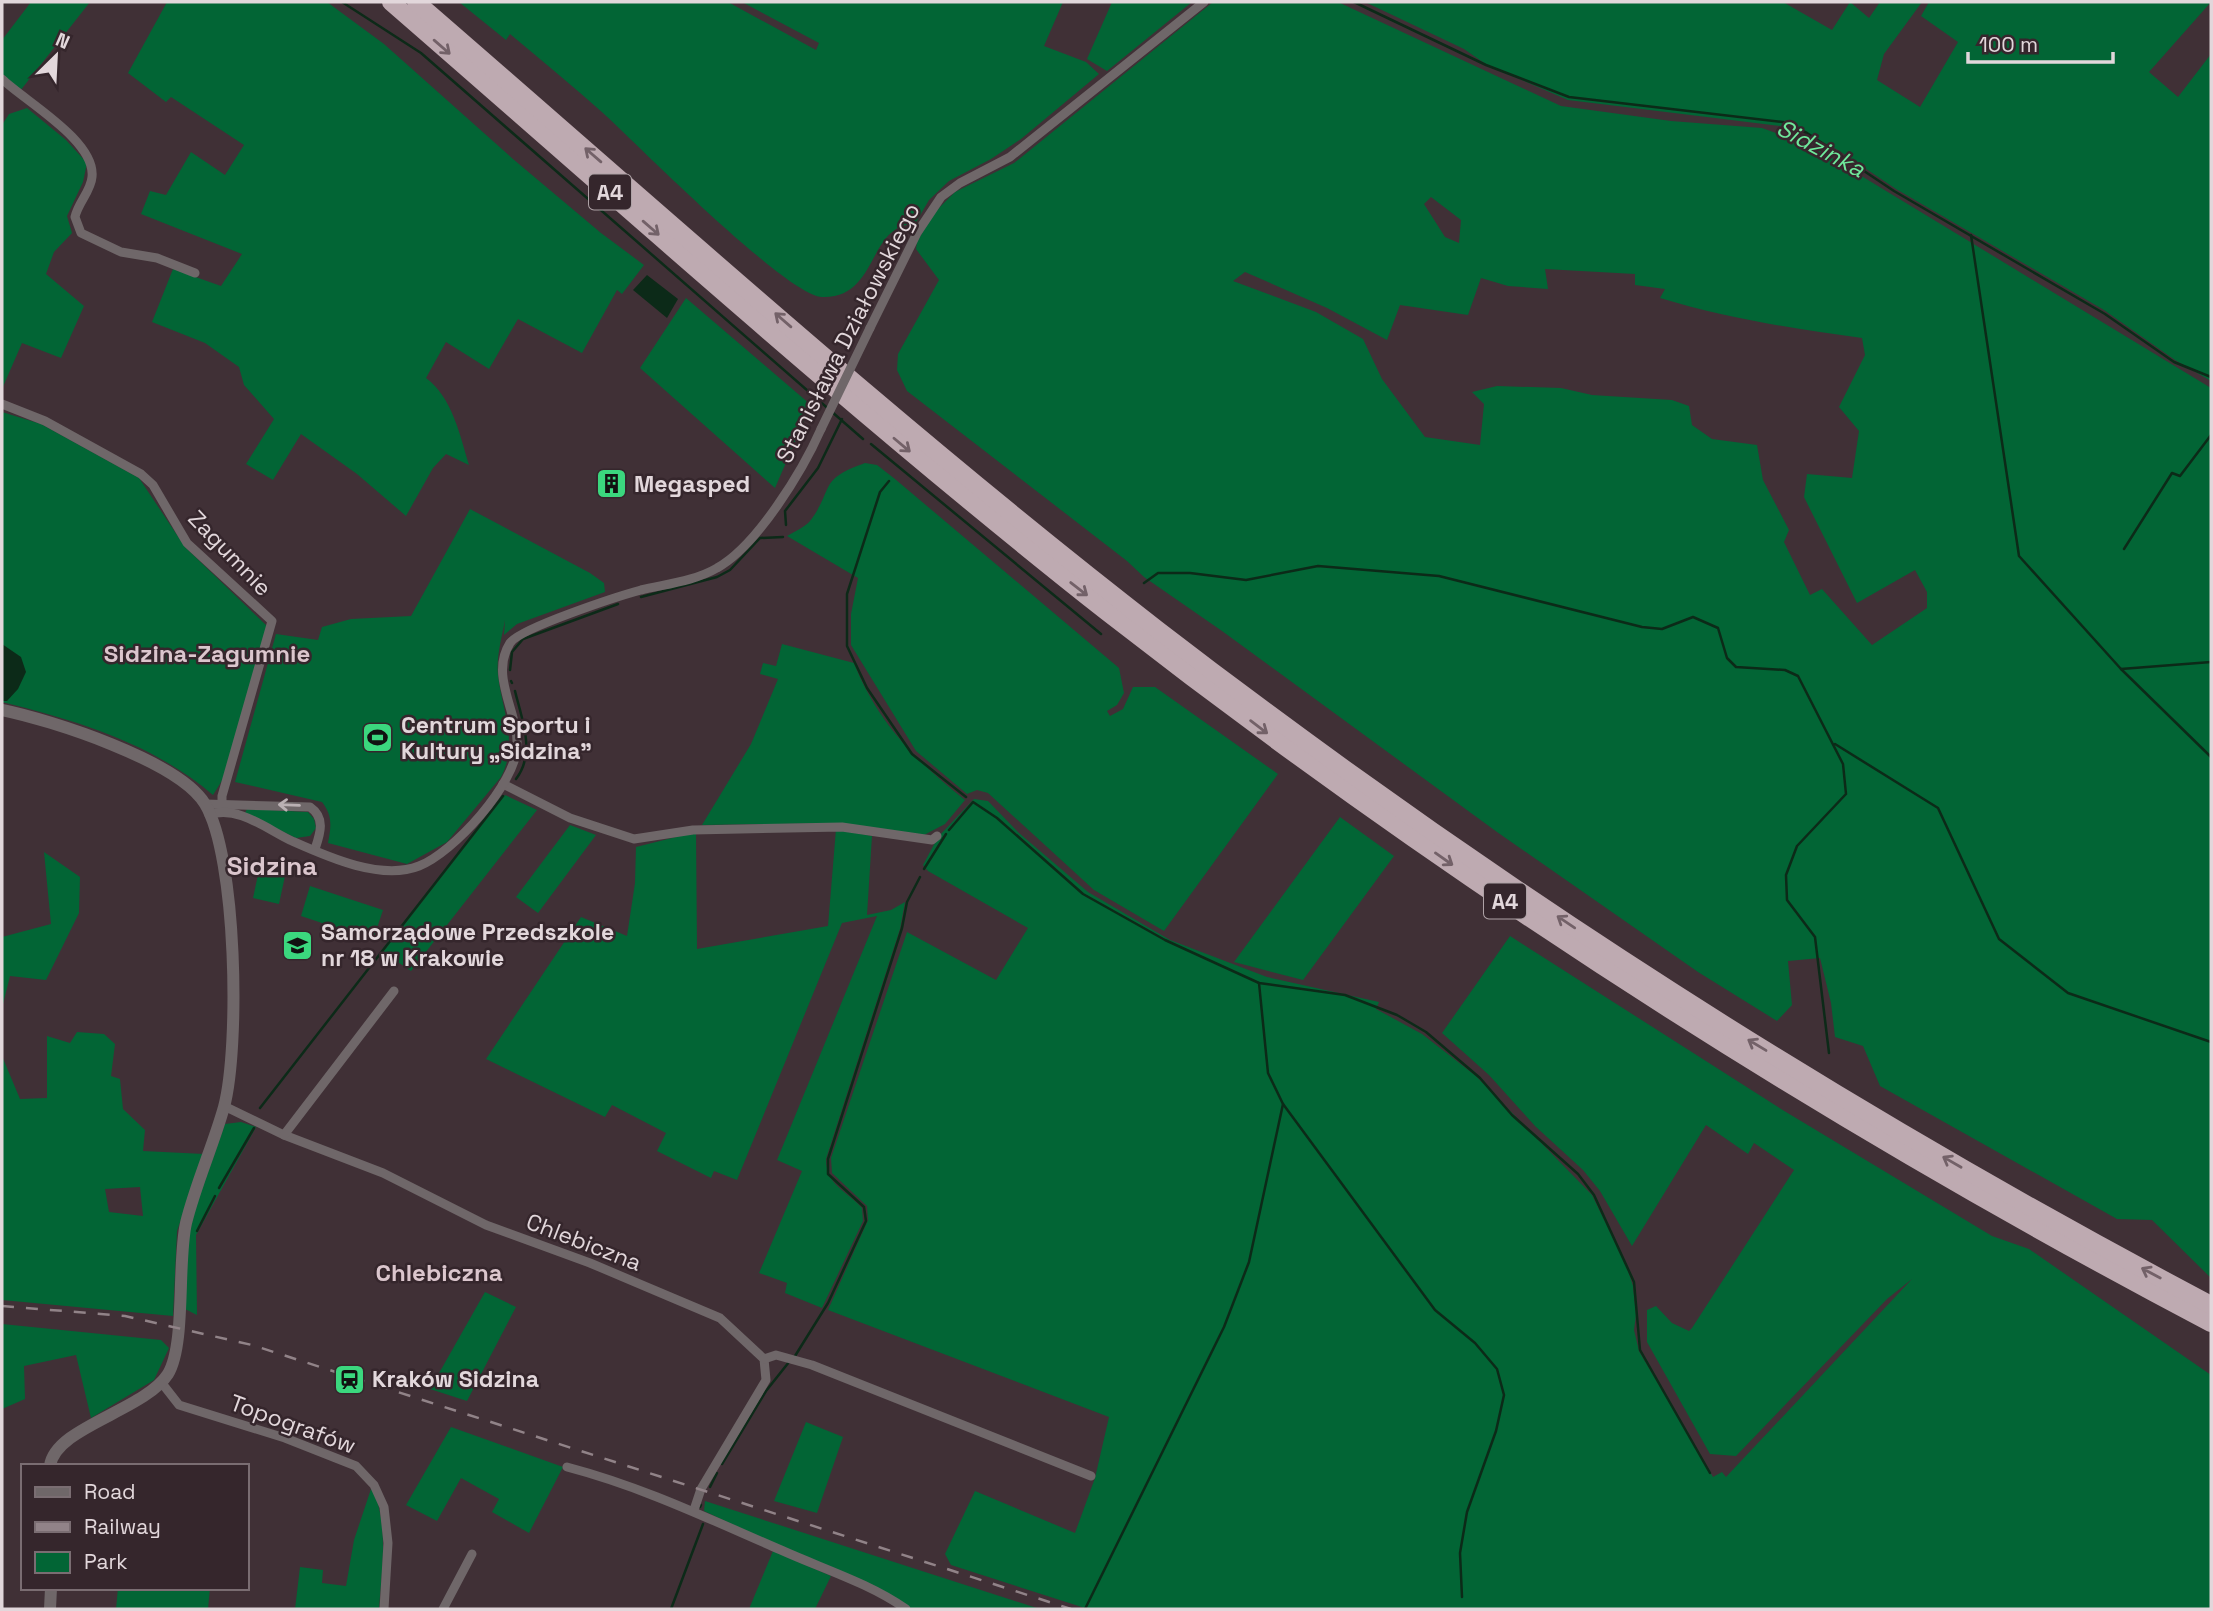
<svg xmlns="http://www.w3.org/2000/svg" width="2213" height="1611" font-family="'Space Grotesk',sans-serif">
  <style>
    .green { fill: #026535; fill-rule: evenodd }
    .water { fill: #0c2a18 }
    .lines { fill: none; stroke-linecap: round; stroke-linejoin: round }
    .stream { stroke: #0c2a18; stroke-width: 2.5 }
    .minor { stroke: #6f6769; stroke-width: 9 }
    .tertiary { stroke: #6f6769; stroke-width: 12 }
    .motorway { stroke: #beaab1; stroke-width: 18 }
    .rail { stroke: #918388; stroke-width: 2.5; stroke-dasharray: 12 12; stroke-linecap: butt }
    .minor-bridge { stroke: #6f6769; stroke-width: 9 }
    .oneway { stroke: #736168 }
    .oneway2 { stroke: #bab0b3 }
    .labels { text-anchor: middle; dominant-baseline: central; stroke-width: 5; stroke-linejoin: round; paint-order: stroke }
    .shield { fill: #35262c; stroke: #aea2a6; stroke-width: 2 }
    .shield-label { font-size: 21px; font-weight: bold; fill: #e2d7db }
    .street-label { font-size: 23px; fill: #e2d7db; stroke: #35262c }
    .poi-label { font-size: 23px; font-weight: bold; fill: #e2d7db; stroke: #35262c; text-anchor: start }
    .water-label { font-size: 24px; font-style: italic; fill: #6fe99b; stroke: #35262c }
    .neighbourhood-label { font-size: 24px; font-weight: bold; fill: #dbc6cd; stroke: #35262c }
    .quarter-label { font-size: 26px; font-weight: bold; fill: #dbc6cd; stroke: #35262c }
  </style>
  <rect width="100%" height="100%" fill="#403036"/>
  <g class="green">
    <polygon points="31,2 90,2 20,91 2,75 2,40"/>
    <path d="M167,2H327L384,44L513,159L601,233L644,265L622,294L617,290L582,353L518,319L489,369L446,342L426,378C452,397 460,435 469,465L446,454L433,468L406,516L357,474L301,434L273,480L246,464L274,419L244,385L239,367L205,343L152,322L173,269L221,286L242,254L141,214L150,191L166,195L191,152L225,175L244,145L171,97L166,102L128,73Z"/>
    <path d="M459,2H728L816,50L819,43L742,2H1063L1044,46L1086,62L1099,74L1021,139L991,159L949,181L929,200L915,224C867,224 879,299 822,297C786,295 638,145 603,113C573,86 541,60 510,34L506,40Z"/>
    <polygon points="1112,2 1192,2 1107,71 1087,59"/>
    <path d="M1213,2H1338L1561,106L1671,121L1762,128L1812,146L2211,388V1278L2152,1220L2117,1219L1880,1086L1863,1046L1835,1037L1831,1003L1820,958L1788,961L1792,1005L1777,1021L1698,972L1497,832L1222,631L1144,577L1127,561L907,391L897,370L898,354L939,280L916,249L917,242L933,214L955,192L1014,163ZM1431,197L1461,220L1459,243L1445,237L1424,204ZM1545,269L1635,274V285L1665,289L1660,298C1726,318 1794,329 1862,338L1865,355L1839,407L1859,431L1852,478L1807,474L1804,497L1857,603L1915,570L1927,592V608L1872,645L1822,589L1810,595L1784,542L1789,530L1763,480L1757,445L1712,439L1692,425L1689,406L1672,400L1592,395L1561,388L1497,386L1472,392L1484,404L1480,445L1425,437L1382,379L1363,339L1316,312L1233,281L1245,272L1327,308L1387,340L1400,305L1468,315L1481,278L1508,286L1548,289Z"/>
    <polygon points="1365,2 1783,2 1832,30 1850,2 1869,18 1880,2 1922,2 1884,54 1877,80 1920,107 1958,42 1921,16 1929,2 2211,2 2149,72 2178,97 2211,54 2211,381 2175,360 2104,310 1896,189 1838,150 1796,128 1568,100 1487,65 1464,49"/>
    <polygon points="27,108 66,140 87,163 83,182 67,216 72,233 54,252 46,274 84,306 61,358 22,343 2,389 2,125 9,114"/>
    <polygon points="686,298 811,405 775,488 640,368"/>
    <path d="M2,412L41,424L139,478L185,547L267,626L223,779L213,795C152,743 78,721 2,702Z"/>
    <path d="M865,463L877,465L895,479L1119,668L1124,693L1117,705L1107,711L1110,716L1123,709L1133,687H1155L1278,774L1164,931L1094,890L988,793L977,790L967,794L916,751L851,645V614L858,578L787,536C794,532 805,527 810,521C835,488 817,480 865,463Z"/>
    <path d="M470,509L590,573L604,583L605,592L517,624L504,635L505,620C502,637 496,657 498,675C502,711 519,742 501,777L447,842L407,864L328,843C331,827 333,816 322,802L235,782L276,634L318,640L322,627L351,619L411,616Z"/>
    <path d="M782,644L854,663C877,722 917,762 965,800L945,824L924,835L840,823L702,825L751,744L778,679L760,674L763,663L776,666Z"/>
    <polygon points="505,795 537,810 411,971 383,952"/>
    <polygon points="974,799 988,801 1019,833 1088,892 1170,940 1267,977 1379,1002 1376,1009 1422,1034 1476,1076 1592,1195 1626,1264 1633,1286 1636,1315 1634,1330 1639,1351 1713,1477 1722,1472 1726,1477 1912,1279 1887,1299 1736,1456 1710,1454 1647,1342 1647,1310 1656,1306 1672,1323 1689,1331 1692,1328 1794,1170 1754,1143 1748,1154 1706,1125 1632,1246 1600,1191 1583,1170 1535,1126 1489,1075 1442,1033 1510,936 1781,1109 1992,1236 2029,1249 2211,1375 2211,1609 1088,1609 951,1565 945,1554 975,1491 1075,1533 1095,1478 1109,1417 828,1310 868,1220 867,1206 832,1173 831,1158 907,932 996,980 1028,928 928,871 923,865 938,837"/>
    <polygon points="247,809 308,812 314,819 316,828 310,836 296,838 245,813"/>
    <polygon points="1340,817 1394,856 1303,980 1234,962"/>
    <polygon points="570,825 596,835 538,913 516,897"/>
    <path d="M836,829L872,836L867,915L891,910L905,902L900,929L826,1159C826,1185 846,1190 862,1208L863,1221L822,1308L785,1293L787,1283L759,1273L802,1171L777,1160L877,916L842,923L737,1180L714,1171L711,1178L657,1151L666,1133L612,1105L605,1117L486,1059L581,917L627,936L635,883L636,847L696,832L697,949L828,926Z"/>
    <polygon points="44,852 80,877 79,913 46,980 10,976 2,1008 2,937 51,924"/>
    <polygon points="259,870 285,876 279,904 253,898"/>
    <polygon points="310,886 383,910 373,940 301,916"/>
    <path d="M77,1032L104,1034L115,1044L111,1076L120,1079L123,1109L145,1130L143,1151L204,1154L177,1231L173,1316L2,1300V1056L20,1099L47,1098V1036L70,1043ZM140,1187L143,1216L109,1212L105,1189Z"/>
    <polygon points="241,1122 256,1127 196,1235 197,1315 183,1308 189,1226 225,1124"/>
    <polygon points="485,1292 516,1307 467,1401 430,1389"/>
    <polygon points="2,1324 161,1340 169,1348 154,1380 91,1418 76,1355 24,1366 25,1399 2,1409"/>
    <polygon points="806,1422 843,1437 817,1513 774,1501"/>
    <polygon points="451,1427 563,1467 529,1533 492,1512 499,1499 461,1478 437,1521 406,1505"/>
    <path d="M372,1486C389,1526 382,1567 379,1609H295L300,1567L323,1570L322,1583L346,1586L354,1540Z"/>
    <polygon points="705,1501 1040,1609 912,1609 704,1511"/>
    <polygon points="773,1551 831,1576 815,1609 749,1609"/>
    <polygon points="118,1588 210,1588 208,1609 116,1609"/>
  </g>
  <g class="water">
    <polygon points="647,275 678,299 667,318 633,290"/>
    <polygon points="2,644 21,657 26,672 18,689 7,701 2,701"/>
  </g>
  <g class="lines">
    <g class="stream">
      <polyline points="342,2 421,53 863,439"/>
      <polyline points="1354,2 1486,65 1569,97 1783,122 1807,133 1894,191 2105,314 2174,362 2211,377"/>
      <polyline points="1971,235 2019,556 2121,669 2211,757"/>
      <polyline points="871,444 1101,634"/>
      <polyline points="889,481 880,492 847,594 847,646 867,688 912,754 966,797"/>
      <polyline points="786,525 785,511 818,468 842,419"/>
      <polyline points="2124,549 2172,473 2180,476 2211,435"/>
      <polyline points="1144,583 1158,573 1190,573 1246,580 1318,566 1439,576 1642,627 1662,629 1693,617 1718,628 1727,658 1736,667 1785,670 1798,676 1843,764 1846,794 1797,846 1786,875 1787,900 1815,937 1829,1053"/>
      <polyline points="641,597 717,577 730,570 760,538 783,537"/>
      <polyline points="2121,669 2211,662"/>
      <polyline points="510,670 512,652 523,639 618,604"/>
      <polyline points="511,681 512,683"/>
      <path d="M515,691C522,720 536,753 516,779"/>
      <polyline points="1835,744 1938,808 1999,939 2068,993 2211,1042"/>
      <polyline points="949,830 973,802 997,818 1083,894 1165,940 1259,983 1345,995 1397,1015 1426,1032 1480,1078 1512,1115 1578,1174 1594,1195 1634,1282 1640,1350 1710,1473"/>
      <polyline points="924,869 946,834"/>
      <polyline points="1259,983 1268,1073 1283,1104 1435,1310 1475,1343 1497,1369 1504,1395 1496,1431 1467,1512 1460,1553 1462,1597"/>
      <polyline points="260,1108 503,796"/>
      <polyline points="219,1188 254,1128"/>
      <polyline points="197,1231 215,1196"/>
      <polyline points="795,1356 828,1303 866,1221 864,1207 828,1174 828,1159 902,928 907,902 920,877"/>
      <polyline points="722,1464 766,1391 789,1362"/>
      <polyline points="710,1487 717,1473"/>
      <polyline points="700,1507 701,1505"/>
      <polyline points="671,1609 703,1524"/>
      <polyline points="1085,1609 1224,1327 1249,1262 1283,1104"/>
    </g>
    <g class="minor">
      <path d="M2,79C26,102 96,141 92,177C91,191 78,203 75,217L81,233L121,252L157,258L195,273"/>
      <polyline points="870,328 917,233 941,197 960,183 1010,157 1204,2"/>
      <polyline points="2,404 45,421 141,474 153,485 187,543 272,621 222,796 222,812"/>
      <polyline points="503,784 570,818 634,839 693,830 842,827 932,840 937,836"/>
      <path d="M205,804L310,807C326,818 320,834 315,849"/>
      <path d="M209,815C237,804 268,830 292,841C328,857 381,881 419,866C453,853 516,784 517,746C519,713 489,676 510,643C520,628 619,596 641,590C666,584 695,581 717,568C757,546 803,470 821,429"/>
      <polyline points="224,1106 284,1135 383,1173 486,1225 590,1263 720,1318 764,1359 766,1380 701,1489 694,1510"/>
      <polyline points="284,1135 394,991"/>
      <polyline points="764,1359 776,1355 812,1365 1091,1476"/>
      <polyline points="161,1382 179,1405 285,1438 356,1466 374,1485 384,1507 388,1543 384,1609"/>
      <path d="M567,1467C643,1487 709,1519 781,1550C823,1569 869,1583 906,1609"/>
      <polyline points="443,1609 472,1554"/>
    </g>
    <g class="tertiary">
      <path d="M2,710C51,720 179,761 205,804C237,857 240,1047 224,1107C213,1146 196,1183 186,1223C177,1263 186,1344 168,1374C144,1411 55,1427 50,1466"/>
      <polyline points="50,1609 51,1588"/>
    </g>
    <g class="motorway">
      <path d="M391,2C627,207 861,418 1107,612C1453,882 1823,1119 2211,1323"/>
      <path d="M416,2C661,214 902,432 1158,630C1489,885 1842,1111 2211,1305"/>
    </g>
    <polyline class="rail" points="2,1306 125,1316 252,1345 1071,1609"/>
    <polyline class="minor-bridge" points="821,429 870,328"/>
  </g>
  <defs><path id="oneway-shaft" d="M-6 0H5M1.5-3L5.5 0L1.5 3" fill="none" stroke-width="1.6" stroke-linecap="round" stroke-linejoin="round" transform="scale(1.75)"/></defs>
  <g class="oneway">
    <use href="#oneway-shaft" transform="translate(442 47) rotate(41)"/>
    <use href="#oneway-shaft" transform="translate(593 155) rotate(-139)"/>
    <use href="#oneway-shaft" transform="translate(651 228) rotate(41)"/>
    <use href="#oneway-shaft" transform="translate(783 320) rotate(-139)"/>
    <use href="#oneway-shaft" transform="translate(902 445) rotate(40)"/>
    <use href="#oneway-shaft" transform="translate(1079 589) rotate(38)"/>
    <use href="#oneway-shaft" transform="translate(1259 727) rotate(37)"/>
    <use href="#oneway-shaft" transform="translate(1444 859) rotate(35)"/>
    <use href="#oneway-shaft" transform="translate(1566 922) rotate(-146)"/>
    <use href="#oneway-shaft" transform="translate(1757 1045) rotate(-149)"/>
    <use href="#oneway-shaft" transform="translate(1952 1162) rotate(-150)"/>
    <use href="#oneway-shaft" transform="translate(2151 1273) rotate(-152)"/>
  </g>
  <use class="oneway2" href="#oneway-shaft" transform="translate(289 805) rotate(-178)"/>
  <defs>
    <symbol id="building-square" viewBox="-11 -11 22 22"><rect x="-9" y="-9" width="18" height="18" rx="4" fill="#3bd77e" stroke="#35262c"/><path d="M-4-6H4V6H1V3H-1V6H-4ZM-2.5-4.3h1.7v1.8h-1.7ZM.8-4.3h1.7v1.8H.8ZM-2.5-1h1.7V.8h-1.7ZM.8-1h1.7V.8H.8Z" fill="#111"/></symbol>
    <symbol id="stadium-square" viewBox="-11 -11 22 22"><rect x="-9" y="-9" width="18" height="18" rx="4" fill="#3bd77e" stroke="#35262c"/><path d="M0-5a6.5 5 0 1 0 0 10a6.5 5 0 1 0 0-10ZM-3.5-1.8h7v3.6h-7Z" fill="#111"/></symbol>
    <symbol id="school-square" viewBox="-11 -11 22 22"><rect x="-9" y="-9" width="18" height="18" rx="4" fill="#3bd77e" stroke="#35262c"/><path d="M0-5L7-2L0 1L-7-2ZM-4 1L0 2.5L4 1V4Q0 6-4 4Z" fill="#111"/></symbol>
    <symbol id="station-square" viewBox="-11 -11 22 22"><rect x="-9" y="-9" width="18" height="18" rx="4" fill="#3bd77e" stroke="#35262c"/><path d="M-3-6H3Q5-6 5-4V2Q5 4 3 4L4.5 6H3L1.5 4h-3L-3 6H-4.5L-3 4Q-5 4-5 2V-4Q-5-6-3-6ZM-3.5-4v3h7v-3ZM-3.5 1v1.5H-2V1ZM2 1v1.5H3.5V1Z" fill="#111"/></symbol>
  </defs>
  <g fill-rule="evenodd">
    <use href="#building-square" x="594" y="466" width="35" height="35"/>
    <use href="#stadium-square" x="360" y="720" width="35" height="35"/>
    <use href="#school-square" x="280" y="928" width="35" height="35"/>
    <use href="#station-square" x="332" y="1362" width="35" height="35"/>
  </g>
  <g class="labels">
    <g class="shield">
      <rect x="589" y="174.5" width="42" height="35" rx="5"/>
      <rect x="1484" y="883.5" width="42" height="35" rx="5"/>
    </g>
    <g class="shield-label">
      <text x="610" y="192">A4</text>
      <text x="1505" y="901">A4</text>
    </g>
    <g class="street-label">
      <text transform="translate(848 333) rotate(-63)">Stanisława Działowskiego</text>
      <text transform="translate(230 553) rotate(46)">Zagumnie</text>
      <text transform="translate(584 1242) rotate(21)">Chlebiczna</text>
      <text transform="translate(293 1424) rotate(20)">Topografów</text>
    </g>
    <g class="poi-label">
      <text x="634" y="484">Megasped</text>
      <text x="401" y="725">Centrum Sportu i<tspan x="401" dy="26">Kultury „Sidzina”</tspan></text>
      <text x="321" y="932">Samorządowe Przedszkole<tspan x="321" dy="26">nr 18 w Krakowie</tspan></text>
      <text x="372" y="1379">Kraków Sidzina</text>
    </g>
    <g class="water-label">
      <text transform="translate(1821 148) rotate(28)">Sidzinka</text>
    </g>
    <g class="neighbourhood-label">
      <text x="207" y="653">Sidzina-Zagumnie</text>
      <text x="439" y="1272">Chlebiczna</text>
    </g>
    <g class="quarter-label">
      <text x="272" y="866">Sidzina</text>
    </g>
  </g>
  <rect width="2213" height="1611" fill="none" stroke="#e2d7db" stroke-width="7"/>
  <rect x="21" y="1464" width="228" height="126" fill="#35262c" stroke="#7a6d72" stroke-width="2"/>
  <rect x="35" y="1487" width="35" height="10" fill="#6f6769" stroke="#7a6d72" stroke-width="2"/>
  <text x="84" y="1499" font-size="21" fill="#e2d7db">Road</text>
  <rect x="35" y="1522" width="35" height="10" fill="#918388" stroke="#7a6d72" stroke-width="2"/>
  <text x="84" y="1534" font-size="21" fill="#e2d7db">Railway</text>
  <rect x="35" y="1552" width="35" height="21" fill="#026535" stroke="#7a6d72" stroke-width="2"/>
  <text x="84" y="1569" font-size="21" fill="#e2d7db">Park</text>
  <g transform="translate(56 56) rotate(24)" stroke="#35262c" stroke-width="5" paint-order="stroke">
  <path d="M0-5L12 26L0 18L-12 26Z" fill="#e2d7db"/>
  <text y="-10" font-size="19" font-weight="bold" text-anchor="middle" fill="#e2d7db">N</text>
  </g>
  <path d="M1968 52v10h145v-10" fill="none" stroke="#e2d7db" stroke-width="3.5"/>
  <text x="1979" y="52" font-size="21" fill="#e2d7db" stroke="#35262c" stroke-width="5" paint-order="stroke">100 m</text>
</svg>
